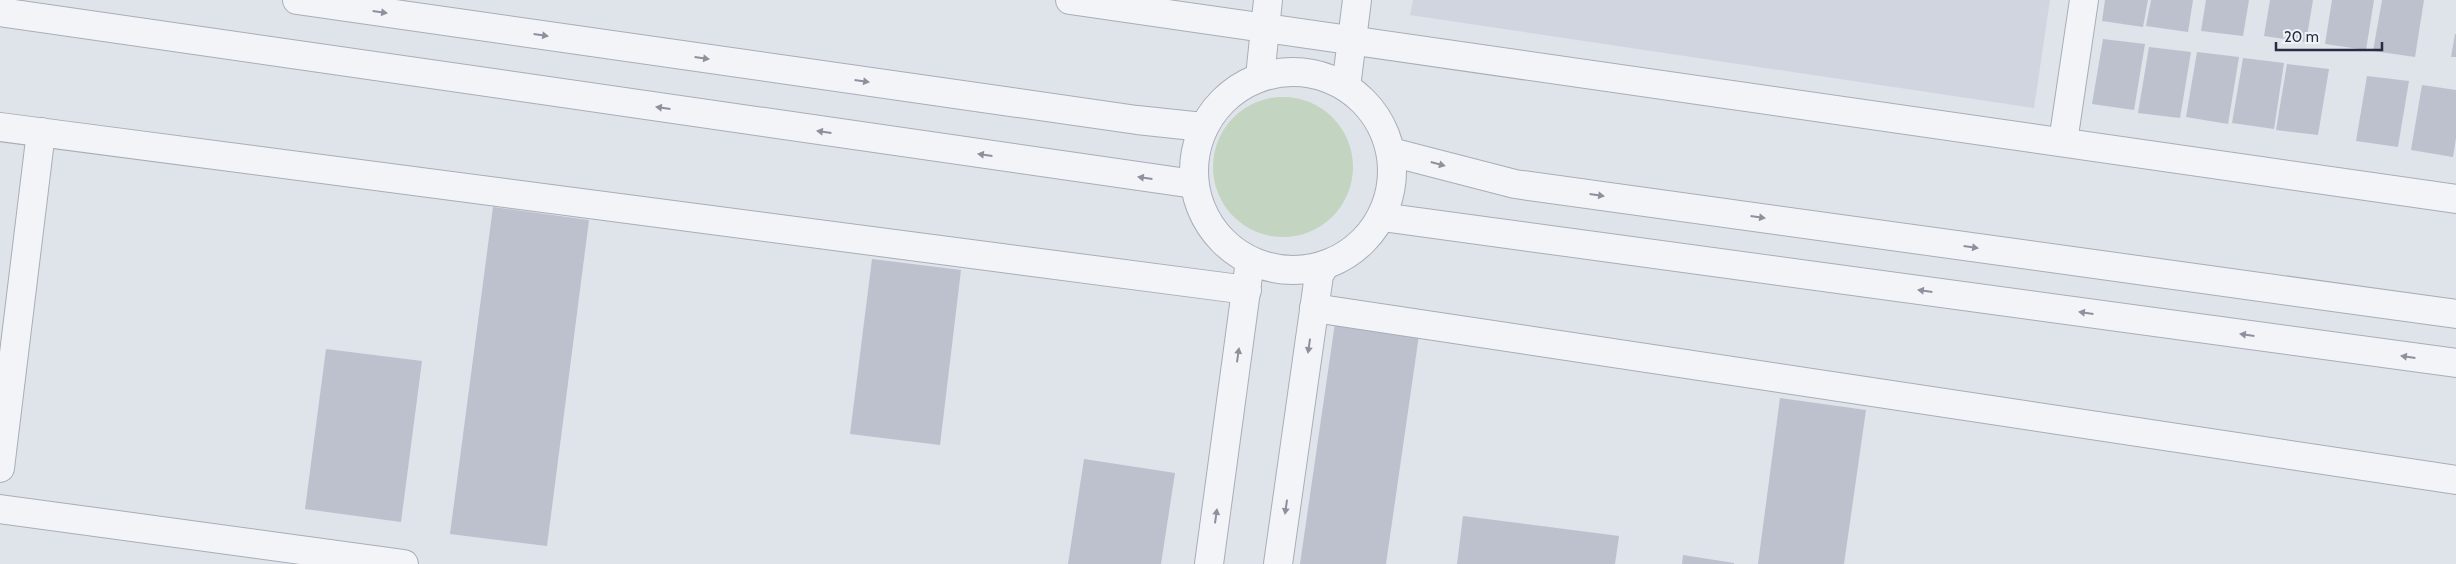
<svg xmlns="http://www.w3.org/2000/svg" width="2456" height="564" font-family="Cabin,sans-serif">
  <style>
    .built { fill: #d1d5df }
    .green { fill: #c3d5c0 }
    .building { fill: #bcc1cd }
    .lines { fill: none; stroke-linecap: round; stroke-linejoin: round }
    .minor-casing { stroke: #a8adb8; stroke-width: 30 }
    .tertiary-casing { stroke: #a8adb8; stroke-width: 30 }
    .minor { stroke: #f3f4f8; stroke-width: 28 }
    .tertiary { stroke: #f3f4f8; stroke-width: 28 }
    .oneway { fill: #8d919e }
  </style>
  <rect width="100%" height="100%" fill="#dfe3ea"/>
  <polygon class="built" points="1413,0 2050,0 2034,108 1410,15"/>
  <circle class="green" cx="1283" cy="167" r="70"/>
  <g class="building">
    <polygon points="2105,0 2148,0 2143,27 2102,21"/>
    <polygon points="2151,0 2193,0 2188,32 2146,26"/>
    <polygon points="2206,0 2249,0 2243,36 2201,31"/>
    <polygon points="2270,0 2313,0 2306,42 2264,36"/>
    <polygon points="2332,0 2374,0 2366,50 2325,44"/>
    <polygon points="2382,0 2424,0 2415,57 2373,51"/>
    <polygon points="2455,34 2456,34 2456,57 2451,57"/>
    <polygon points="2103,39 2145,44 2134,110 2092,104"/>
    <polygon points="2149,47 2191,52 2180,118 2138,113"/>
    <polygon points="2197,52 2239,57 2228,124 2186,117"/>
    <polygon points="2243,58 2284,63 2274,129 2232,123"/>
    <polygon points="2287,64 2329,69 2318,135 2276,130"/>
    <polygon points="2367,76 2409,81 2398,147 2356,141"/>
    <polygon points="2422,85 2456,90 2456,138 2453,157 2411,150"/>
    <polygon points="493,207 589,220 547,546 450,534"/>
    <polygon points="872,259 961,270 940,445 850,434"/>
    <polygon points="1335,323 1419,335 1386,564 1300,564"/>
    <polygon points="326,349 422,361 401,522 305,509"/>
    <polygon points="1780,398 1866,410 1844,564 1758,564"/>
    <polygon points="1084,459 1175,473 1161,564 1068,564"/>
    <polygon points="1463,516 1619,536 1615,564 1457,564"/>
    <polygon points="1683,555 1734,563 1734,564 1682,564"/>
  </g>
  <g class="lines">
    <defs>
      <g id="minor">
        <polyline points="1070,0 2456,199"/>
        <polyline points="0,127 1247,290"/>
        <polyline points="2063,142 2084,0"/>
        <polyline points="1314,308 2456,480"/>
        <polyline points="0,468 41,132"/>
        <polyline points="0,509 404,564"/>
      </g>
      <g id="tertiary">
        <polyline points="297,0 1137,120 1203,127"/>
        <polyline points="0,12 1194,184"/>
        <circle cx="1293" cy="171" r="99"/>
        <polyline points="1260,77 1268,0"/>
        <polyline points="1346,87 1357,0"/>
        <polyline points="1391,152 1515,184 2456,314"/>
        <polyline points="1382,217 2456,363"/>
        <polyline points="1209,564 1250,261"/>
        <polyline points="1278,564 1319,275 1325,265"/>
      </g>
    </defs>
    <use href="#minor" class="minor-casing"/>
    <use href="#tertiary" class="tertiary-casing"/>
    <use href="#minor" class="minor"/>
    <use href="#tertiary" class="tertiary"/>
  </g>
  <defs><path id="oneway-solid" d="M-6-.8H1V-3.2L6.5 0L1 3.2V.8H-6Z" transform="scale(1.25)"/></defs>
  <g class="oneway">
    <use href="#oneway-solid" transform="translate(380 12) rotate(8)"/>
    <use href="#oneway-solid" transform="translate(541 35) rotate(8)"/>
    <use href="#oneway-solid" transform="translate(702 58) rotate(8)"/>
    <use href="#oneway-solid" transform="translate(862 81) rotate(8)"/>
    <use href="#oneway-solid" transform="translate(663 108) rotate(-172)"/>
    <use href="#oneway-solid" transform="translate(824 132) rotate(-172)"/>
    <use href="#oneway-solid" transform="translate(985 155) rotate(-172)"/>
    <use href="#oneway-solid" transform="translate(1438 164) rotate(15)"/>
    <use href="#oneway-solid" transform="translate(1145 178) rotate(-172)"/>
    <use href="#oneway-solid" transform="translate(1597 195) rotate(8)"/>
    <use href="#oneway-solid" transform="translate(1758 217) rotate(8)"/>
    <use href="#oneway-solid" transform="translate(1971 247) rotate(8)"/>
    <use href="#oneway-solid" transform="translate(1925 291) rotate(-172)"/>
    <use href="#oneway-solid" transform="translate(2086 313) rotate(-172)"/>
    <use href="#oneway-solid" transform="translate(2247 335) rotate(-172)"/>
    <use href="#oneway-solid" transform="translate(1309 346) rotate(98)"/>
    <use href="#oneway-solid" transform="translate(1238 355) rotate(-82)"/>
    <use href="#oneway-solid" transform="translate(2408 357) rotate(-172)"/>
    <use href="#oneway-solid" transform="translate(1286 507) rotate(98)"/>
    <use href="#oneway-solid" transform="translate(1216 516) rotate(-82)"/>
  </g>
  <path d="M2276 42v8h106v-8" fill="none" stroke="#272e43" stroke-width="2.5"/>
  <text x="2284" y="42" font-size="15" fill="#272e43" stroke="#eff2f7" stroke-width="4" paint-order="stroke">20 m</text>
</svg>
